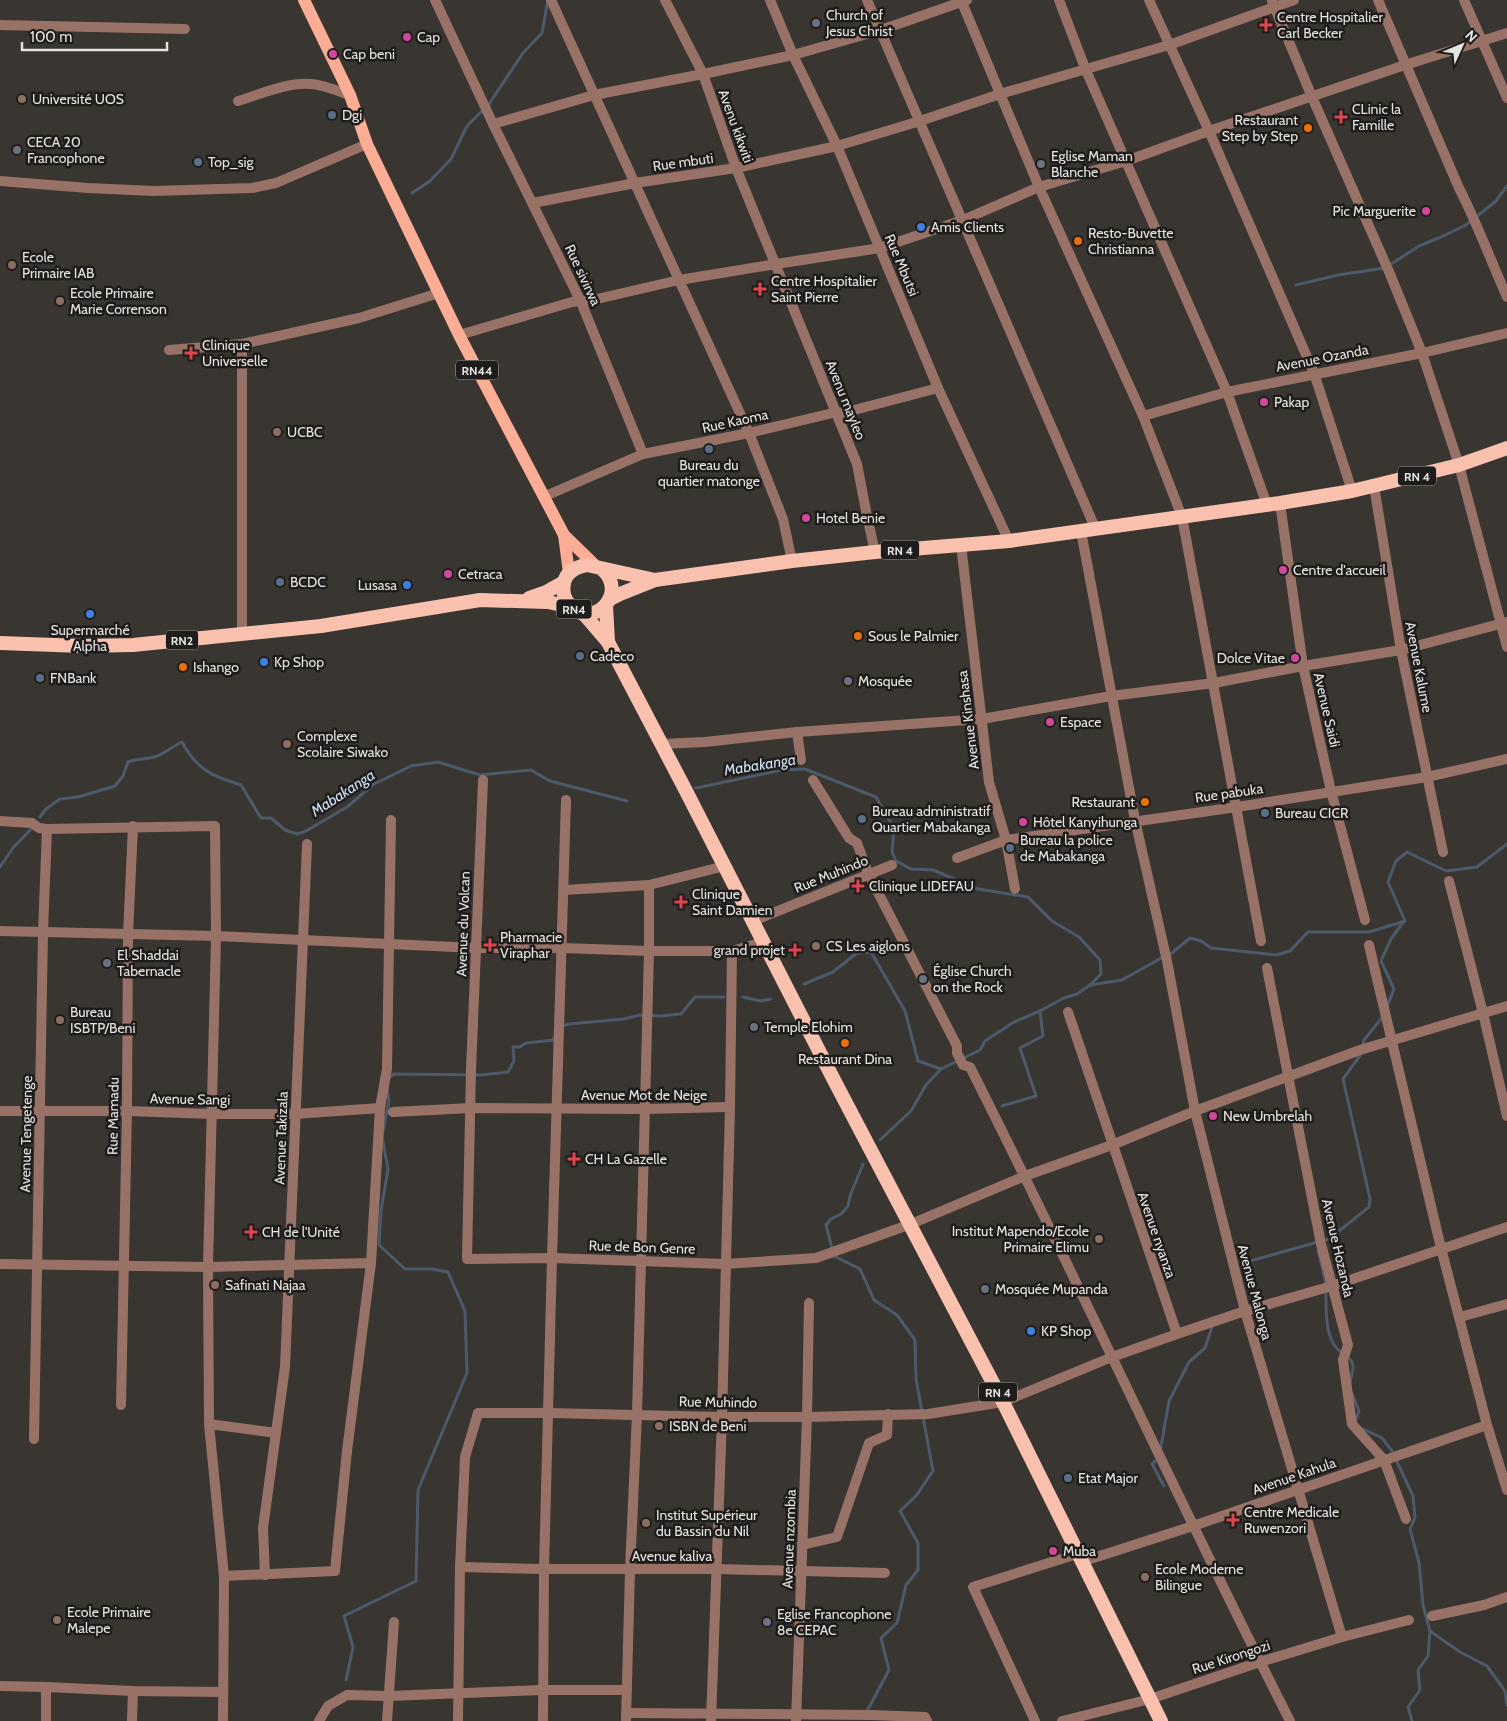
<svg xmlns="http://www.w3.org/2000/svg" width="1507" height="1721" font-family="Cabin,sans-serif">
  <style>
    .lines { fill: none; stroke-linecap: round; stroke-linejoin: round }
    .stream { stroke: #4c5a6b; stroke-width: 3 }
    .minor { stroke: #997267; stroke-width: 10 }
    .tertiary { stroke: #997267; stroke-width: 10 }
    .primary { stroke: #fbad95; stroke-width: 12 }
    .trunk { stroke: #fbc1af; stroke-width: 14 }
    .worship-dot { fill: #6b7280; stroke: #1f1d1b; stroke-width: 2 }
    .health-dot { fill: #e0444e; stroke: #1f1d1b; stroke-width: 2 }
    .hotel-dot { fill: #d1479c; stroke: #1f1d1b; stroke-width: 2 }
    .education-dot { fill: #8d6e63; stroke: #1f1d1b; stroke-width: 2 }
    .service-dot { fill: #5c6f8a; stroke: #1f1d1b; stroke-width: 2 }
    .food-dot { fill: #e8710a; stroke: #1f1d1b; stroke-width: 2 }
    .shop-dot { fill: #3f7fe0; stroke: #1f1d1b; stroke-width: 2 }
    .labels { text-anchor: middle; dominant-baseline: central; stroke-width: 5; stroke-linejoin: round; paint-order: stroke }
    .shield { fill: #1f1d1b; stroke: #aaa8a5; stroke-width: 1 }
    .shield-label { font-size: 12px; font-weight: bold; fill: #e5e3e0 }
    .poi-label { font-size: 14px; fill: #e5e3e0; stroke: #1f1d1b; text-anchor: start }
    .street-label { font-size: 14px; fill: #e5e3e0; stroke: #1f1d1b }
    .water-label { font-size: 15px; font-style: italic; fill: #d0e1f6; stroke: #1f1d1b }
  </style>
  <rect width="100%" height="100%" fill="#393531"/>
  <g class="lines">
    <g class="stream">
      <polyline points="412,193 430,181 451,159 467,126 489,104 523,53 542,33 548,0"/>
      <polyline points="1476,217 1496,201 1507,186"/>
      <polyline points="1296,285 1338,275 1385,268 1419,246 1441,237 1466,225 1471,221"/>
      <polyline points="696,788 782,770 805,769 876,797 894,828 892,852 896,861 911,869 933,870 978,889 1028,897 1052,921 1079,937 1100,960 1101,974 1090,985 1077,994 1064,998 1040,1011 1014,1022 985,1041 980,1050 941,1069 926,1085 911,1111 880,1140"/>
      <path d="M40,817L46,809L60,799L78,797L115,786L123,776L128,762C138,758 147,760 157,756C166,753 173,746 182,742C197,770 212,776 241,785L261,818H271L285,830L297,834L306,831L347,807L374,784L411,766L438,762L480,775L531,770L550,781L627,801"/>
      <polyline points="0,867 13,848 31,829"/>
      <polyline points="804,984 833,972 857,953 871,952 905,1011 918,1061 941,1069"/>
      <polyline points="1090,985 1122,980 1163,957 1172,953 1190,938 1201,941 1211,948 1276,955 1290,951 1308,932 1369,932 1405,921 1388,882 1396,861 1407,852 1446,871 1477,867 1507,844"/>
      <polyline points="743,997 761,1001 771,999"/>
      <polyline points="1387,1007 1394,989 1381,961 1391,939 1404,921"/>
      <polyline points="562,1026 569,1024 624,1019 640,1015 660,1016 681,1014 695,997 724,997"/>
      <polyline points="1363,1046 1364,1040 1384,1015"/>
      <polyline points="389,1078 394,1074 481,1075 508,1072 514,1061 513,1047 520,1047 526,1043 554,1040 554,1037"/>
      <polyline points="1002,1106 1036,1096 1020,1048 1043,1036 1040,1011"/>
      <polyline points="863,1164 850,1196 848,1206 841,1214 831,1219 826,1225 834,1256 860,1269 874,1300 897,1315 915,1340 916,1379 933,1471 916,1496 900,1511 918,1543 918,1570 906,1585 897,1623 881,1638 889,1670 866,1713"/>
      <path d="M1318,1250C1320,1260 1323,1270 1325,1280C1328,1302 1321,1339 1342,1353"/>
      <polyline points="1250,1261 1329,1239 1369,1207 1370,1199 1343,1079 1362,1053"/>
      <path d="M1347,1357C1357,1363 1352,1372 1350,1382"/>
      <polyline points="1352,1393 1359,1411 1356,1420"/>
      <polyline points="1361,1428 1382,1438 1392,1451 1413,1496 1415,1518 1410,1529 1419,1563 1423,1605 1430,1631 1460,1652 1487,1666 1505,1691 1507,1705"/>
      <polyline points="1160,1452 1169,1401 1189,1362 1205,1348 1213,1324"/>
      <polyline points="1159,1458 1152,1464 1164,1486"/>
      <polyline points="346,1680 353,1647 344,1616 416,1581 418,1490 467,1373 465,1311 448,1272 432,1269 405,1269 379,1245 381,1211 388,1169 382,1136 389,1101 387,1088"/>
      <polyline points="1412,1721 1408,1707 1420,1690 1418,1670 1428,1656 1430,1631"/>
    </g>
    <g class="minor">
      <polyline points="435,0 493,124 581,302 643,454"/>
      <polyline points="551,0 749,433 783,519 792,561"/>
      <polyline points="665,0 703,74 736,168 857,464 867,516 875,552"/>
      <polyline points="867,0 1096,530"/>
      <polyline points="961,0 1039,187 1143,416 1182,517 1261,941"/>
      <polyline points="1059,0 1085,68 1227,392 1267,505"/>
      <polyline points="1149,0 1209,131 1314,373 1352,491"/>
      <path d="M1378,0L1459,188C1477,223 1491,261 1507,297"/>
      <polyline points="1464,0 1507,98"/>
      <polyline points="1272,1 1312,97 1390,274 1422,353 1459,465 1507,647"/>
      <polyline points="0,25 185,29"/>
      <path d="M238,101C261,94 287,82 311,84C324,85 338,91 350,95"/>
      <polyline points="493,124 594,95 703,74 793,55 881,30 967,0"/>
      <polyline points="0,181 88,188 154,191 252,188 276,183 367,144"/>
      <polyline points="533,203 635,183 736,168 837,146 920,121 1000,94 1169,45 1294,0"/>
      <polyline points="459,335 572,302 597,299 679,280 776,264 880,248 963,220 1039,187 1126,161 1209,131 1405,65 1507,33"/>
      <polyline points="169,350 242,344 359,318 439,293"/>
      <polyline points="1143,416 1227,392 1422,353 1507,333"/>
      <polyline points="1374,486 1401,650 1443,852"/>
      <polyline points="543,497 643,454 749,433 837,412 843,413 938,388"/>
      <polyline points="1280,503 1303,666 1331,791 1365,920"/>
      <polyline points="1081,531 1135,820 1167,961 1195,1111 1245,1311 1342,1637"/>
      <polyline points="961,545 989,782 1006,840 1015,889"/>
      <polyline points="242,634 242,344"/>
      <polyline points="797,732 801,760"/>
      <polyline points="660,744 705,742 797,732 982,719 1111,696 1214,683 1303,666 1401,650 1507,622"/>
      <polyline points="483,780 471,1070 467,1259 552,1258 725,1264 816,1258 911,1224 1025,1176 1112,1145 1195,1111 1287,1077 1360,1050 1507,1006"/>
      <path d="M813,780L849,838L857,843L868,873L957,1046V1053L963,1065L970,1067C1080,1284 1180,1505 1290,1721"/>
      <polyline points="0,821 32,823 39,828 47,829 215,826 216,936 208,1267 209,1424 224,1576 223,1721"/>
      <polyline points="957,858 1006,840 1237,807 1427,777 1507,759"/>
      <polyline points="1449,881 1483,1013 1507,1116"/>
      <polyline points="564,890 649,885 725,866"/>
      <polyline points="753,921 892,865"/>
      <polyline points="1369,945 1441,1248 1487,1425 1507,1490"/>
      <polyline points="1267,968 1321,1244 1348,1345 1343,1360 1352,1424 1384,1460 1406,1519"/>
      <polyline points="1068,1012 1177,1334"/>
      <polyline points="0,1111 127,1111 212,1114 295,1114 380,1108"/>
      <polyline points="393,1112 471,1108 644,1109 730,1107"/>
      <polyline points="0,1264 208,1267 371,1263"/>
      <polyline points="1460,1317 1507,1304"/>
      <polyline points="121,1405 127,1111 128,934 133,826"/>
      <polyline points="209,1424 276,1433"/>
      <polyline points="34,1439 43,932 47,829"/>
      <polyline points="802,1545 837,1537 869,1443 887,1435 888,1414"/>
      <polyline points="1081,1562 1193,1526 1487,1425"/>
      <polyline points="460,1567 544,1569 716,1569 885,1573"/>
      <polyline points="265,1575 263,1528 285,1367 307,844"/>
      <polyline points="224,1576 335,1571 347,1451 371,1263 380,1108 387,1069 391,820"/>
      <polyline points="1432,1616 1484,1605 1507,1597"/>
      <polyline points="0,1686 46,1687 133,1691 223,1692"/>
      <polyline points="46,1687 46,1721"/>
      <polyline points="626,1713 872,1715 925,1717 927,1721"/>
      <polyline points="132,1721 133,1691"/>
      <polyline points="319,1721 328,1706 347,1695 389,1696 543,1690 627,1690"/>
      <polyline points="387,1721 394,1622"/>
      <polyline points="458,1721 460,1567 465,1457 478,1413 549,1413 722,1417 807,1417 928,1414 1003,1402 1112,1357 1177,1334 1245,1311 1332,1286 1507,1227"/>
      <polyline points="543,1721 544,1569 552,1258 566,800"/>
      <polyline points="626,1721 630,1570 637,1414 649,951 649,885"/>
      <polyline points="711,1721 722,1417 730,1107 732,951"/>
      <polyline points="796,1721 807,1417 809,1303"/>
      <polyline points="1035,1721 973,1587 1077,1554"/>
      <polyline points="1062,1721 1150,1699 1260,1662 1342,1637 1409,1620"/>
    </g>
    <g class="tertiary">
      <polyline points="770,0 793,55 837,146 938,388 1009,541"/>
      <polyline points="0,931 216,936 476,948 562,948 649,951 732,951 763,942"/>
    </g>
    <g class="primary">
      <polyline points="304,0 350,95 367,144 459,335 564,535 597,567"/>
      <polyline points="564,535 569,573"/>
    </g>
    <g class="trunk">
      <path d="M602,569C630,594 591,631 570,605C564,599 562,592 564,583C566,572 576,567 587,565L655,580"/>
      <polyline points="529,598 546,592 564,582"/>
      <polyline points="610,599 620,594 655,580 792,561 875,552 1009,541 1280,503 1352,491 1459,465 1507,448"/>
      <polyline points="606,606 608,642"/>
      <polyline points="583,613 608,642 685,789 835,1082 1003,1402 1161,1721"/>
      <polyline points="0,643 82,646 133,645 321,626 480,600 548,602 571,607"/>
    </g>
  </g>
  <g class="worship-dot">
    <circle cx="816" cy="23" r="5"/>
    <circle cx="17" cy="150" r="5"/>
    <circle cx="1041" cy="164" r="5"/>
    <circle cx="848" cy="681" r="5"/>
    <circle cx="107" cy="963" r="5"/>
    <circle cx="923" cy="979" r="5"/>
    <circle cx="754" cy="1027" r="5"/>
    <circle cx="985" cy="1289" r="5"/>
    <circle cx="767" cy="1622" r="5"/>
  </g>
  <g class="health-dot">
    <path d="M1263.5 17.5h5v5h5v5h-5v5h-5v-5h-5v-5h5z"/>
    <path d="M1338.5 109.5h5v5h5v5h-5v5h-5v-5h-5v-5h5z"/>
    <path d="M757.5 281.5h5v5h5v5h-5v5h-5v-5h-5v-5h5z"/>
    <path d="M188.5 345.5h5v5h5v5h-5v5h-5v-5h-5v-5h5z"/>
    <path d="M855.5 878.5h5v5h5v5h-5v5h-5v-5h-5v-5h5z"/>
    <path d="M678.5 894.5h5v5h5v5h-5v5h-5v-5h-5v-5h5z"/>
    <path d="M487.5 937.5h5v5h5v5h-5v5h-5v-5h-5v-5h5z"/>
    <path d="M792.5 942.5h5v5h5v5h-5v5h-5v-5h-5v-5h5z"/>
    <path d="M571.5 1151.5h5v5h5v5h-5v5h-5v-5h-5v-5h5z"/>
    <path d="M248.5 1224.5h5v5h5v5h-5v5h-5v-5h-5v-5h5z"/>
    <path d="M1230.5 1512.5h5v5h5v5h-5v5h-5v-5h-5v-5h5z"/>
  </g>
  <g class="hotel-dot">
    <circle cx="407" cy="37" r="5"/>
    <circle cx="333" cy="54" r="5"/>
    <circle cx="1426" cy="211" r="5"/>
    <circle cx="1264" cy="402" r="5"/>
    <circle cx="806" cy="518" r="5"/>
    <circle cx="1283" cy="570" r="5"/>
    <circle cx="448" cy="574" r="5"/>
    <circle cx="1295" cy="658" r="5"/>
    <circle cx="1050" cy="722" r="5"/>
    <circle cx="1023" cy="822" r="5"/>
    <circle cx="1213" cy="1116" r="5"/>
    <circle cx="1053" cy="1551" r="5"/>
  </g>
  <g class="education-dot">
    <circle cx="22" cy="99" r="5"/>
    <circle cx="12" cy="265" r="5"/>
    <circle cx="60" cy="301" r="5"/>
    <circle cx="277" cy="432" r="5"/>
    <circle cx="287" cy="744" r="5"/>
    <circle cx="816" cy="946" r="5"/>
    <circle cx="60" cy="1020" r="5"/>
    <circle cx="1099" cy="1239" r="5"/>
    <circle cx="215" cy="1285" r="5"/>
    <circle cx="659" cy="1426" r="5"/>
    <circle cx="646" cy="1523" r="5"/>
    <circle cx="1145" cy="1577" r="5"/>
    <circle cx="57" cy="1620" r="5"/>
  </g>
  <g class="service-dot">
    <circle cx="332" cy="115" r="5"/>
    <circle cx="198" cy="162" r="5"/>
    <circle cx="709" cy="449" r="5"/>
    <circle cx="280" cy="582" r="5"/>
    <circle cx="580" cy="656" r="5"/>
    <circle cx="40" cy="678" r="5"/>
    <circle cx="1265" cy="813" r="5"/>
    <circle cx="862" cy="819" r="5"/>
    <circle cx="1010" cy="848" r="5"/>
    <circle cx="1068" cy="1478" r="5"/>
  </g>
  <g class="food-dot">
    <circle cx="1308" cy="128" r="5"/>
    <circle cx="1078" cy="241" r="5"/>
    <circle cx="858" cy="636" r="5"/>
    <circle cx="183" cy="667" r="5"/>
    <circle cx="1145" cy="802" r="5"/>
    <circle cx="845" cy="1043" r="5"/>
  </g>
  <g class="shop-dot">
    <circle cx="921" cy="227" r="5"/>
    <circle cx="407" cy="585" r="5"/>
    <circle cx="90" cy="614" r="5"/>
    <circle cx="264" cy="662" r="5"/>
    <circle cx="1031" cy="1331" r="5"/>
  </g>
  <g class="labels">
    <g class="shield">
      <rect x="456" y="360.5" width="42" height="19" rx="4"/>
      <rect x="1398" y="466.5" width="38" height="19" rx="4"/>
      <rect x="881" y="540.5" width="38" height="19" rx="4"/>
      <rect x="556.5" y="599.5" width="35" height="19" rx="4"/>
      <rect x="166" y="630.5" width="32" height="19" rx="4"/>
      <rect x="979" y="1382.5" width="38" height="19" rx="4"/>
    </g>
    <g class="shield-label">
      <text x="477" y="370">RN44</text>
      <text x="1417" y="476">RN 4</text>
      <text x="900" y="550">RN 4</text>
      <text x="574" y="609">RN4</text>
      <text x="182" y="640">RN2</text>
      <text x="998" y="1392">RN 4</text>
    </g>
    <g class="poi-label">
      <text x="826" y="15">Church of<tspan x="826" dy="16">Jesus Christ</tspan></text>
      <text x="1277" y="17">Centre Hospitalier<tspan x="1277" dy="16">Carl Becker</tspan></text>
      <text x="417" y="37">Cap</text>
      <text x="343" y="54">Cap beni</text>
      <text x="32" y="99">Université UOS</text>
      <text x="1352" y="109">CLinic la<tspan x="1352" dy="16">Famille</tspan></text>
      <text x="342" y="115">Dgi</text>
      <text x="1298" y="120" text-anchor="end">Restaurant<tspan x="1298" dy="16">Step by Step</tspan></text>
      <text x="27" y="142">CECA 20<tspan x="27" dy="16">Francophone</tspan></text>
      <text x="1051" y="156">Eglise Maman<tspan x="1051" dy="16">Blanche</tspan></text>
      <text x="208" y="162">Top_sig</text>
      <text x="1416" y="211" text-anchor="end">Pic Marguerite</text>
      <text x="931" y="227">Amis Clients</text>
      <text x="1088" y="233">Resto-Buvette<tspan x="1088" dy="16">Christianna</tspan></text>
      <text x="22" y="257">Ecole<tspan x="22" dy="16">Primaire IAB</tspan></text>
      <text x="771" y="281">Centre Hospitalier<tspan x="771" dy="16">Saint Pierre</tspan></text>
      <text x="70" y="293">Ecole Primaire<tspan x="70" dy="16">Marie Correnson</tspan></text>
      <text x="202" y="345">Clinique<tspan x="202" dy="16">Universelle</tspan></text>
      <text x="1274" y="402">Pakap</text>
      <text x="287" y="432">UCBC</text>
      <text x="709" y="465" text-anchor="middle">Bureau du<tspan x="709" dy="16">quartier matonge</tspan></text>
      <text x="816" y="518">Hotel Benie</text>
      <text x="1293" y="570">Centre d'accueil</text>
      <text x="458" y="574">Cetraca</text>
      <text x="290" y="582">BCDC</text>
      <text x="397" y="585" text-anchor="end">Lusasa</text>
      <text x="90" y="630" text-anchor="middle">Supermarché<tspan x="90" dy="16">Alpha</tspan></text>
      <text x="868" y="636">Sous le Palmier</text>
      <text x="590" y="656">Cadeco</text>
      <text x="1285" y="658" text-anchor="end">Dolce Vitae</text>
      <text x="274" y="662">Kp Shop</text>
      <text x="193" y="667">Ishango</text>
      <text x="50" y="678">FNBank</text>
      <text x="858" y="681">Mosquée</text>
      <text x="1060" y="722">Espace</text>
      <text x="297" y="736">Complexe<tspan x="297" dy="16">Scolaire Siwako</tspan></text>
      <text x="1135" y="802" text-anchor="end">Restaurant</text>
      <text x="872" y="811">Bureau administratif<tspan x="872" dy="16">Quartier Mabakanga</tspan></text>
      <text x="1275" y="813">Bureau CICR</text>
      <text x="1033" y="822">Hôtel Kanyihunga</text>
      <text x="1020" y="840">Bureau la police<tspan x="1020" dy="16">de Mabakanga</tspan></text>
      <text x="869" y="886">Clinique LIDEFAU</text>
      <text x="692" y="894">Clinique<tspan x="692" dy="16">Saint Damien</tspan></text>
      <text x="500" y="937">Pharmacie<tspan x="500" dy="16">Viraphar</tspan></text>
      <text x="826" y="946">CS Les aiglons</text>
      <text x="785" y="950" text-anchor="end">grand projet</text>
      <text x="117" y="955">El Shaddai<tspan x="117" dy="16">Tabernacle</tspan></text>
      <text x="933" y="971">Église Church<tspan x="933" dy="16">on the Rock</tspan></text>
      <text x="70" y="1012">Bureau<tspan x="70" dy="16">ISBTP/Beni</tspan></text>
      <text x="764" y="1027">Temple Elohim</text>
      <text x="845" y="1059" text-anchor="middle">Restaurant Dina</text>
      <text x="1223" y="1116">New Umbrelah</text>
      <text x="585" y="1159">CH La Gazelle</text>
      <text x="1089" y="1231" text-anchor="end">Institut Mapendo/Ecole<tspan x="1089" dy="16">Primaire Elimu</tspan></text>
      <text x="262" y="1232">CH de l'Unité</text>
      <text x="225" y="1285">Safinati Najaa</text>
      <text x="995" y="1289">Mosquée Mupanda</text>
      <text x="1041" y="1331">KP Shop</text>
      <text x="669" y="1426">ISBN de Beni</text>
      <text x="1078" y="1478">Etat Major</text>
      <text x="1244" y="1512">Centre Medicale<tspan x="1244" dy="16">Ruwenzori</tspan></text>
      <text x="656" y="1515">Institut Supérieur<tspan x="656" dy="16">du Bassin du Nil</tspan></text>
      <text x="1063" y="1551">Muba</text>
      <text x="1155" y="1569">Ecole Moderne<tspan x="1155" dy="16">Bilingue</tspan></text>
      <text x="67" y="1612">Ecole Primaire<tspan x="67" dy="16">Malepe</tspan></text>
      <text x="777" y="1614">Eglise Francophone<tspan x="777" dy="16">8e CEPAC</tspan></text>
    </g>
    <g class="street-label">
      <text transform="translate(736 126) rotate(70)">Avenu kikwiti</text>
      <text transform="translate(683 162) rotate(-8)">Rue mbuti</text>
      <text transform="translate(902 265) rotate(67)">Rue Mbutsi</text>
      <text transform="translate(583 275) rotate(65)">Rue sivirwa</text>
      <text transform="translate(1322 358) rotate(-11)">Avenue Ozanda</text>
      <text transform="translate(846 400) rotate(68)">Avenu mayleo</text>
      <text transform="translate(735 421) rotate(-12)">Rue Kaoma</text>
      <text transform="translate(1419 667) rotate(79)">Avenue Kalume</text>
      <text transform="translate(1327 710) rotate(77)">Avenue Saidi</text>
      <text transform="translate(968 720) rotate(-97)">Avenue Kinshasa</text>
      <text transform="translate(1229 793) rotate(-8)">Rue pabuka</text>
      <text transform="translate(831 874) rotate(-22)">Rue Muhindo</text>
      <text transform="translate(463 924) rotate(-88)">Avenue du Volcan</text>
      <text x="644" y="1095">Avenue Mot de Neige</text>
      <text transform="translate(190 1099) rotate(1)">Avenue Sangi</text>
      <text transform="translate(113 1116) rotate(-89)">Rue Mamadu</text>
      <text transform="translate(26 1134) rotate(-89)">Avenue Tengetenge</text>
      <text transform="translate(281 1138) rotate(-88)">Avenue Takizala</text>
      <text transform="translate(1157 1235) rotate(71)">Avenue nyanza</text>
      <text transform="translate(642 1247) rotate(2)">Rue de Bon Genre</text>
      <text transform="translate(1338 1248) rotate(77)">Avenue Hozanda</text>
      <text transform="translate(1255 1292) rotate(75)">Avenue Malonga</text>
      <text transform="translate(718 1402) rotate(1)">Rue Muhindo</text>
      <text transform="translate(1294 1476) rotate(-19)">Avenue Kahula</text>
      <text transform="translate(789 1539) rotate(-88)">Avenue nzombia</text>
      <text x="672" y="1556">Avenue kaliva</text>
      <text transform="translate(1231 1657) rotate(-18)">Rue Kirongozi</text>
    </g>
    <g class="water-label">
      <text transform="translate(760 765) rotate(-9)">Mabakanga</text>
      <text transform="translate(343 793) rotate(-33)">Mabakanga</text>
    </g>
  </g>
  <g transform="translate(1462 45) rotate(46)" stroke="#1f1d1b" stroke-width="4" paint-order="stroke">
  <path d="M0-4L9 19L0 12L-9 19Z" fill="#e5e3e0"/>
  <text y="-8" font-size="14" font-weight="bold" text-anchor="middle" fill="#e5e3e0">N</text>
  </g>
  <path d="M22 42v8h145v-8" fill="none" stroke="#e5e3e0" stroke-width="2.5"/>
  <text x="30" y="42" font-size="15" fill="#e5e3e0" stroke="#1f1d1b" stroke-width="4" paint-order="stroke">100 m</text>
</svg>
